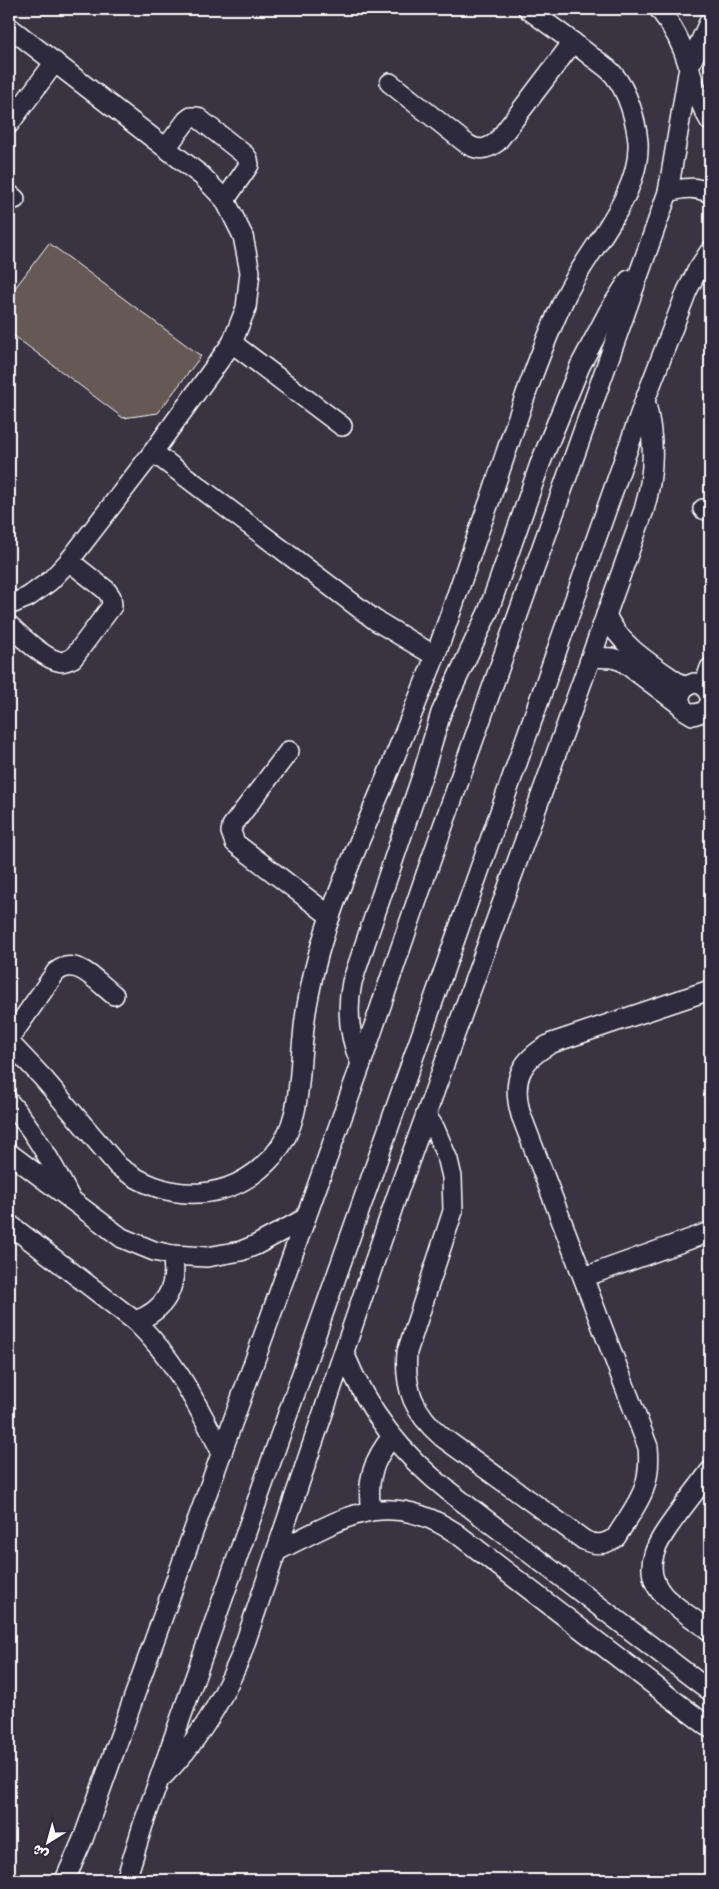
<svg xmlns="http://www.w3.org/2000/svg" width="719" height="1889" font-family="Mynerve,'Playpen Sans Arabic',sans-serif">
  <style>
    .building { fill: #665955; stroke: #fff }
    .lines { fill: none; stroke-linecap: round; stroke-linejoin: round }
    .minor-casing { stroke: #fff; stroke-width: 22 }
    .minor { stroke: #2f2a3d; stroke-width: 19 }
  </style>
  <rect width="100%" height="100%" fill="#3a3342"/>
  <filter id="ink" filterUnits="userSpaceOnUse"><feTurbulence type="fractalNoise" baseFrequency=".02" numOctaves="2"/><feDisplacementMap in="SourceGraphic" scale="10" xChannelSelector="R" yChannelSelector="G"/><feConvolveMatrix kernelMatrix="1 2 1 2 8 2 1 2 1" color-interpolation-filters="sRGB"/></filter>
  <g filter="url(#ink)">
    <polygon class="building" points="49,243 201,356 158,413 123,418 9,332 9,296"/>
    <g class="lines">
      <defs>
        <g id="minor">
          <path d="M659,9C673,26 683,46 689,67C695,86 699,104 710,121"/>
          <polyline points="9,27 202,176 225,200 243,236 250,272 246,308 232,343 153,452 69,561 50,581 28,597 9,605"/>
          <path d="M390,83L467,144C478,151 486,150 497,142L573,42"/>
          <polyline points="9,124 55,62"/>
          <polyline points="166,148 187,120 191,117 197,117 245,155 248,159 249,165 225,200"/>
          <path d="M668,192C683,188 695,186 710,193"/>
          <polyline points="9,194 15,199"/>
          <polyline points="232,343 342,426"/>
          <polyline points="153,452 375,620 435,656"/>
          <polyline points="703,509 710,511"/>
          <path d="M606,615C622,649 655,666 684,687"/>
          <path d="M9,625C19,635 44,658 58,661C63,663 68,660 73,658L112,606L111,597L106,590L69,561"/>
          <polyline points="591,657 612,658 622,661 679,704"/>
          <polyline points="704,685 710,668"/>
          <polyline points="710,696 704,685 694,683 684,687 679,698 683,709 693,715 705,711 710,703"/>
          <polyline points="289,751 232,826 231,832 235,843 330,916"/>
          <path d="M9,1039L56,972C76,955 97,982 114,995"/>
          <path d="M9,1042L43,1078L118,1166C168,1204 231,1204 274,1155C302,1122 298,1079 303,1038C304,1024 306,1009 309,995C323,917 359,844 389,771C404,733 420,695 435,657C454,605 471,552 490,500C511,439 530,376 556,317C561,306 566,294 572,284C595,242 641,192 638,142C636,120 628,92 614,75C608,68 599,62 592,57C571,40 549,25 528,9"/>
          <path d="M361,1064C349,1037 346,1011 352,982L423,773L441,713L488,612L540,464L580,366L609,311L629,280"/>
          <path d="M9,1102C34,1130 53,1164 70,1198"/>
          <path d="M426,1115L435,1129L448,1160L452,1177L453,1211L407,1352C404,1389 414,1413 442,1437L584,1540C596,1546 605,1545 616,1537C637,1503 652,1489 648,1447L521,1115C511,1080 520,1060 552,1043L710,990"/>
          <polyline points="9,1153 122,1238 154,1251 172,1255 207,1257 241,1251 256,1245 304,1219"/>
          <path d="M9,1224L135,1321C178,1363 195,1401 222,1453"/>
          <polyline points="584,1277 710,1232"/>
          <path d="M135,1321C165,1311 179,1286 172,1255"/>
          <path d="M344,1353C368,1412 401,1454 451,1493L710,1691"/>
          <path d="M710,1471C700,1485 690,1498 680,1511C661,1537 637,1566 664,1596C676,1608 696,1620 710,1631"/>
          <path d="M371,1510C366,1482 373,1459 392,1437"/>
          <path d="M277,1551C342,1519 386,1486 456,1533L710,1728"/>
          <path d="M163,1776C198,1742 221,1703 240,1658L397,1195L644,510C655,472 655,438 645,400"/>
          <polyline points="65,1880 83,1839 361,1064 426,874 668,192 689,67 710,20"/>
          <polyline points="126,1880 143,1825 645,400 687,291 698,269 710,251"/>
        </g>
      </defs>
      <use href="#minor" class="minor-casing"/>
      <use href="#minor" class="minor"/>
    </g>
  </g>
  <rect width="719" height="1889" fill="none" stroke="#2f2a3d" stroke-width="30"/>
  <rect x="15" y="15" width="689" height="1859" fill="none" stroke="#fff" stroke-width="2" filter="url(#ink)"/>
  <g transform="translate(48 1842) rotate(217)" stroke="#2f2a3d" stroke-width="4" paint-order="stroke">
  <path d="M0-4L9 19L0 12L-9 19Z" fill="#ffffff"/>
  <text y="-8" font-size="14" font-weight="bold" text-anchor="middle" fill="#ffffff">ش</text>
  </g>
</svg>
